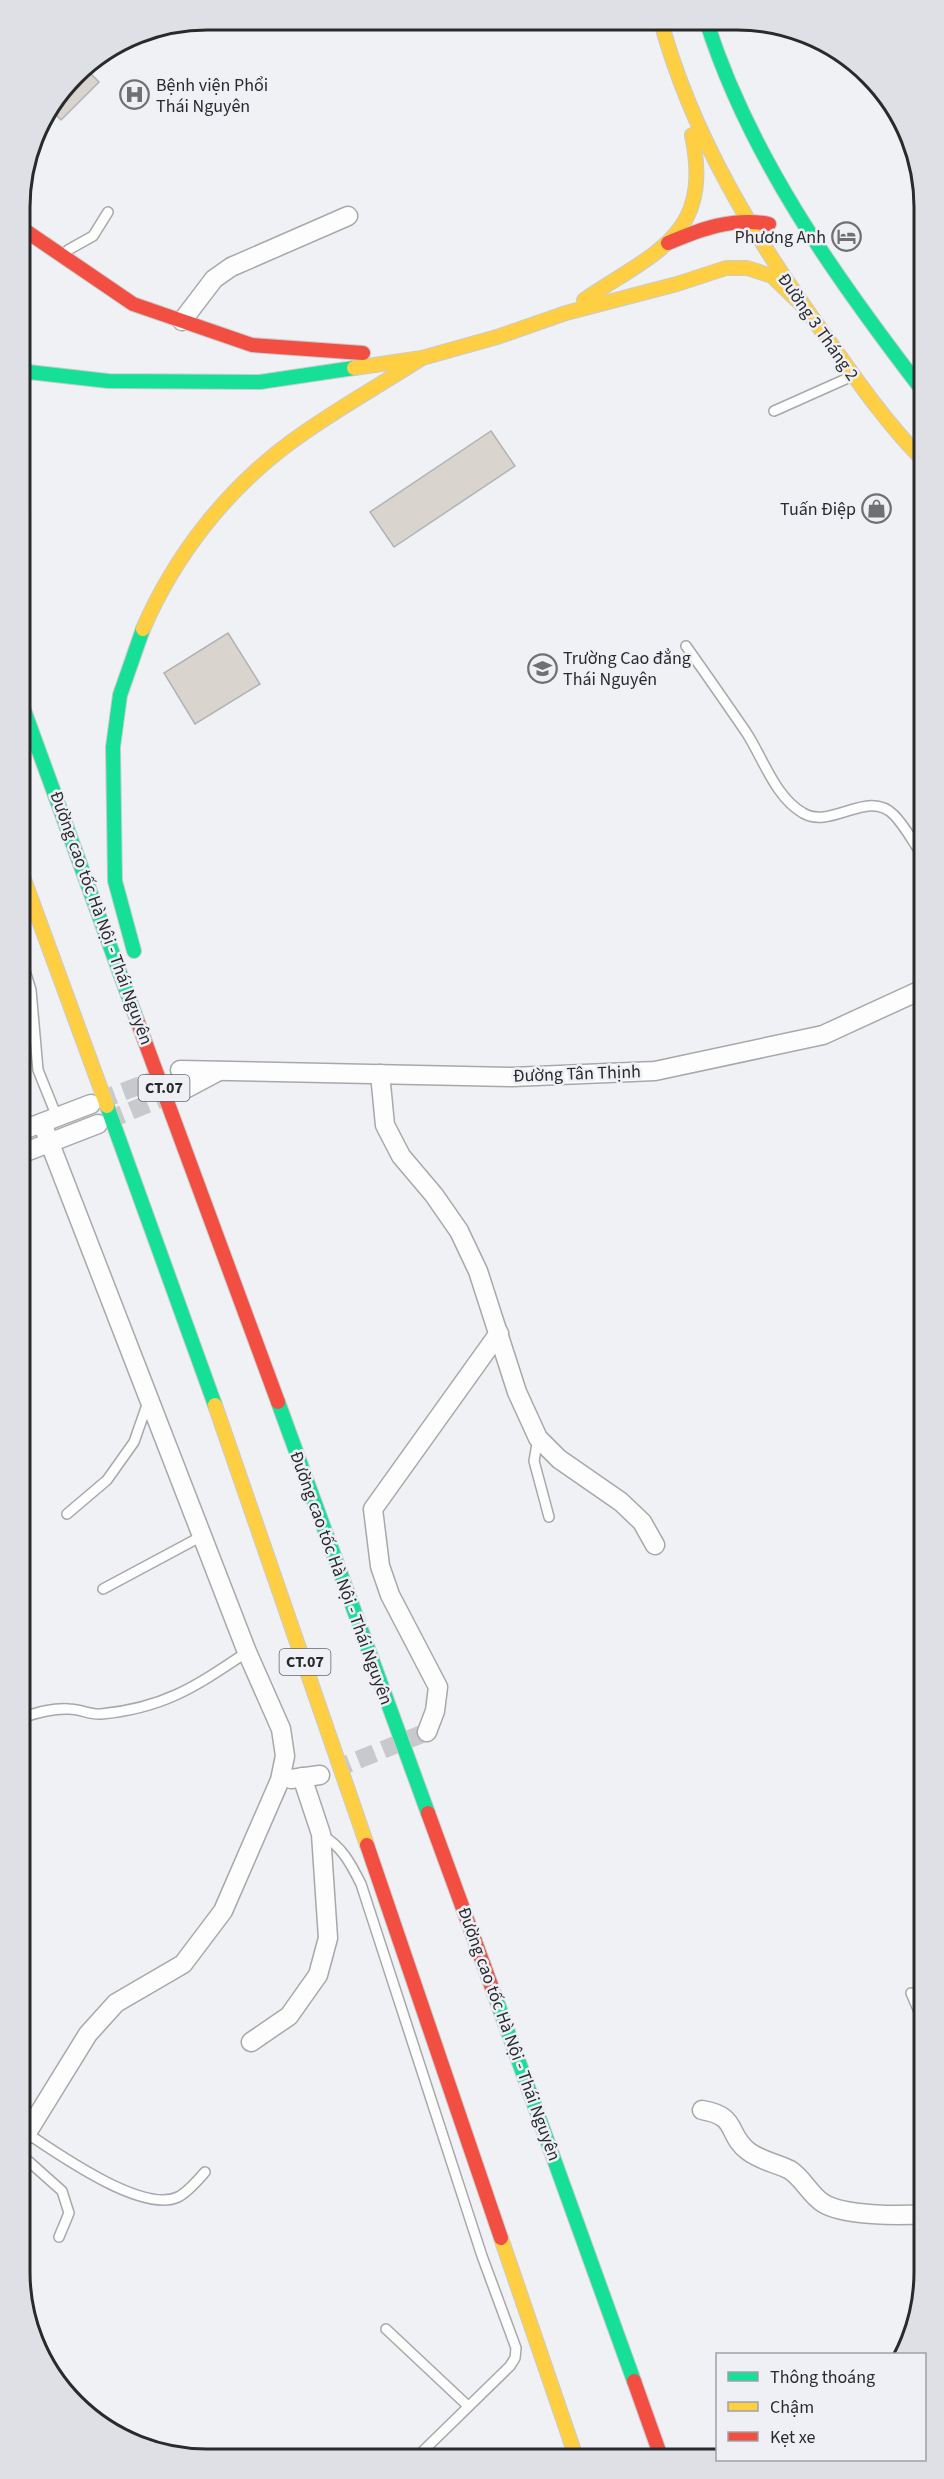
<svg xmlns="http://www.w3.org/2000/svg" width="944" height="2479" font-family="'Source Sans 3',sans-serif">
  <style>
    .building { fill: #dad4ce; stroke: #b2b2b3; stroke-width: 1.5 }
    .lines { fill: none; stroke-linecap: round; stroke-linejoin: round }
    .street-tunnel { stroke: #c8c9cc; stroke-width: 18; stroke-dasharray: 18 9; stroke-linecap: butt }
    .lane-casing { stroke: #a7a8aa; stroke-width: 12 }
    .street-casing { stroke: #a7a8aa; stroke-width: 21 }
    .fast-casing { stroke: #cacbcd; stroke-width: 16 }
    .slow-casing { stroke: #cacbcd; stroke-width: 16 }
    .jam-casing { stroke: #cacbcd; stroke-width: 16 }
    .lane { stroke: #fdfdfd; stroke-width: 9 }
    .street { stroke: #fdfdfd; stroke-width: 18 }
    .fast { stroke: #16e098; stroke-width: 14 }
    .slow { stroke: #ffcf43; stroke-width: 14 }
    .jam { stroke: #f24e42; stroke-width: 14 }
    .labels { text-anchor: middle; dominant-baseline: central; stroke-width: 5; stroke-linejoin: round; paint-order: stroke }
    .shield { fill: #eef0f6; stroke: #646569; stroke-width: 1.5 }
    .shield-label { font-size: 16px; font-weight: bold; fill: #292a2c }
    .poi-label { font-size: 18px; fill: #292a2c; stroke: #eef0f6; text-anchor: start }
    .street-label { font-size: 18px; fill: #292a2c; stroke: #eef0f6 }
    .rim { fill: none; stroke: #292a2c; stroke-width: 3 }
  </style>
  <rect width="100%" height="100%" fill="#f0f1f4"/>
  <g class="building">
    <polygon points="83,66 99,82 61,120 50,109"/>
    <polygon points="491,431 515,466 394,547 370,512"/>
    <polygon points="228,633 260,684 195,724 164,673"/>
  </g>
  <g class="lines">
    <g class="street-tunnel">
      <polyline points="98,1101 165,1076"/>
      <polyline points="106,1121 172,1094"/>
      <polyline points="333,1770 427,1732"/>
    </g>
    <defs>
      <g id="lane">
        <polyline points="68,250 93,236 108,212"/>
        <polyline points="774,411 848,378"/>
        <path d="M686,646C706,674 726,703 746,732C763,758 775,797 803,813C831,830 868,788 894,815C904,825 912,840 920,852"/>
        <polyline points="22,961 31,990 38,1070 57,1117"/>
        <polyline points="538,1438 534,1461 549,1517"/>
        <polyline points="67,1514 107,1480 134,1442 148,1402"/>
        <polyline points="103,1589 202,1536"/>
        <path d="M24,1717C39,1712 53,1708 69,1709C80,1709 90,1715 101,1714C165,1708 196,1686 247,1652"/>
        <path d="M321,1834C342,1847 350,1862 361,1884L482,2256L516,2348L515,2358L510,2366L423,2451"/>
        <polyline points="911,1993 923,2021"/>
        <path d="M28,2134C58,2154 143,2214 178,2197C188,2192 197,2181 205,2172"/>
        <polyline points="25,2158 62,2191 69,2213 59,2237"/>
        <polyline points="386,2329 468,2406"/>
      </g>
      <g id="street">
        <polyline points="182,321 214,279 231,267 348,216"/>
        <polyline points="180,1070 512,1077 655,1071 823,1035 921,990"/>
        <polyline points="380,1074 385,1125 401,1156 434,1195 459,1231 478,1271 517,1392 538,1438 559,1459 621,1502 642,1522 655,1545"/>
        <polyline points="187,1088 219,1071"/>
        <polyline points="23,1130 91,1104"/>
        <polyline points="23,1153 98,1124"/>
        <polyline points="427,1732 435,1711 438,1687 390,1595 380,1566 373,1509 499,1333"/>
        <polyline points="291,1779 320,1775"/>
        <polyline points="251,2042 289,2016 318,1975 328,1938 321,1834 302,1777"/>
        <path d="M702,2110C739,2116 726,2134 748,2151C761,2161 776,2163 790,2170C803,2178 810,2195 823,2203C843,2216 900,2216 924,2214"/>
        <polyline points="25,2136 88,2034 116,2003 183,1964 223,1911 280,1780 285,1756 281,1729 247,1652 42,1123"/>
      </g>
      <g id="fast">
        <path d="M707,23C750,157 834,275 919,386"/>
        <polyline points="20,371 108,381 260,382 354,368"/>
        <polyline points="21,702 137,1020"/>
        <polyline points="134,951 115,881 113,747 120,695 143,629"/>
        <polyline points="107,1106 215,1405"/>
        <polyline points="278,1402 428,1813"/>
        <polyline points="495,1996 634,2381"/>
      </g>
      <g id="slow">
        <path d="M661,22C693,138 754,237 824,334C854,376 883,419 919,456"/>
        <path d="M584,300C656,251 713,236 692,135"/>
        <polyline points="354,368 422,358 497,337 566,313 677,284 726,268 747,268 772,276 805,308"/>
        <path d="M143,629C175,555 227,489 291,442C333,411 379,386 422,358"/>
        <polyline points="22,874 107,1106"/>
        <polyline points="215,1405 367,1845"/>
        <polyline points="501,2238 575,2454"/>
      </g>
      <g id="jam">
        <polyline points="20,227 133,304 252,345 363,353"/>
        <path d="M668,243C701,229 733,217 769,224"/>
        <polyline points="137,1020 278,1402"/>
        <polyline points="428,1813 495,1996"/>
        <polyline points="367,1845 501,2238"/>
        <polyline points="634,2381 660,2454"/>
      </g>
    </defs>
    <use href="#lane" class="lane-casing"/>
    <use href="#street" class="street-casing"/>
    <use href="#fast" class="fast-casing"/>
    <use href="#slow" class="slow-casing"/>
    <use href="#jam" class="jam-casing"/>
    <use href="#lane" class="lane"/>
    <use href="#street" class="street"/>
    <use href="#fast" class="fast"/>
    <use href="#slow" class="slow"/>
    <use href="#jam" class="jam"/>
  </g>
  <defs>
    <symbol id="hospital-ring" viewBox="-11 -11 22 22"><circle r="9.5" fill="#eef0f6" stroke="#6f7072" stroke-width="1.5"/><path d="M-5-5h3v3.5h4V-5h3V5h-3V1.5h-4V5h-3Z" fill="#6f7072"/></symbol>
    <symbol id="hotel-ring" viewBox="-11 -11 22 22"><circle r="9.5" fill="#eef0f6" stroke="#6f7072" stroke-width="1.5"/><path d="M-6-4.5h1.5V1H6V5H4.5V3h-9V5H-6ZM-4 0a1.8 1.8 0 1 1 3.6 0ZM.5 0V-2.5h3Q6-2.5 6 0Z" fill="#6f7072"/></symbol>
    <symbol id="shop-ring" viewBox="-11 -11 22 22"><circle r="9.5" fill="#eef0f6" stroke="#6f7072" stroke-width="1.5"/><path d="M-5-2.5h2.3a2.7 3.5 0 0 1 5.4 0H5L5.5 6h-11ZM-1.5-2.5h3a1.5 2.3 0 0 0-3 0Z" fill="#6f7072"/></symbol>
    <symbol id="university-ring" viewBox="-11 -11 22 22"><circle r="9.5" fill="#eef0f6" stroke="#6f7072" stroke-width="1.5"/><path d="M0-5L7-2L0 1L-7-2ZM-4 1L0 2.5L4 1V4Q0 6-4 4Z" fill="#6f7072"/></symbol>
  </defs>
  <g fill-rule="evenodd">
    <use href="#hospital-ring" x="118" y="78" width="33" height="33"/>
    <use href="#hotel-ring" x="830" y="220" width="33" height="33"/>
    <use href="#shop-ring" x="860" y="492" width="33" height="33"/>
    <use href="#university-ring" x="526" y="652" width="33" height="33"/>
  </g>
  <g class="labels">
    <g class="shield">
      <rect x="138.5" y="1075" width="51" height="26" rx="4.5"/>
      <rect x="279.5" y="1649" width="51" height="26" rx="4.5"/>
    </g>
    <g class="shield-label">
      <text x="164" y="1088">CT.07</text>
      <text x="305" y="1662">CT.07</text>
    </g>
    <g class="poi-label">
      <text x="156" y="85">Bệnh viện Phổi<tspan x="156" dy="21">Thái Nguyên</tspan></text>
      <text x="826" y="237" text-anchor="end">Phương Anh</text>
      <text x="856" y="509" text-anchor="end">Tuấn Điệp</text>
      <text x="563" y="658">Trường Cao đẳng<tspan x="563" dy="21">Thái Nguyên</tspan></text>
    </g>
    <g class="street-label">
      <text transform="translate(818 327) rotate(55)">Đường 3 Tháng 2</text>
      <text transform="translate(101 918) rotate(70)">Đường cao tốc Hà Nội - Thái Nguyên</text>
      <text transform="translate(577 1074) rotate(-2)">Đường Tân Thịnh</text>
      <text transform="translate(341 1578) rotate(70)">Đường cao tốc Hà Nội - Thái Nguyên</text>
      <text transform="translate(509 2034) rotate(70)">Đường cao tốc Hà Nội - Thái Nguyên</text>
    </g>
  </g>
  <path d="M0 0H944V2479H0ZM207 30H737A177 177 0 0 1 914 207V2272A177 177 0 0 1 737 2449H207A177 177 0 0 1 30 2272V207A177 177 0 0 1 207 30Z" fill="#dee0e6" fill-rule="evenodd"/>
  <path class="rim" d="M207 30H737A177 177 0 0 1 914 207V2272A177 177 0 0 1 737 2449H207A177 177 0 0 1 30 2272V207A177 177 0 0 1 207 30Z"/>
  <rect x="716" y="2353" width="210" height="108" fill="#eef0f6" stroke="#9fa1a5" stroke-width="1.5"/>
  <rect x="728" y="2372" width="30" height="9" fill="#16e098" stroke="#9fa1a5" stroke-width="1.5"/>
  <text x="770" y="2383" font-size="18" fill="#292a2c">Thông thoáng</text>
  <rect x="728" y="2402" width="30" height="9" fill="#ffcf43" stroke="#9fa1a5" stroke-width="1.5"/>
  <text x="770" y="2413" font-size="18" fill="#292a2c">Chậm</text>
  <rect x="728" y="2432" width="30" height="9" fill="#f24e42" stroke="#9fa1a5" stroke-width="1.5"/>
  <text x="770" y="2443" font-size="18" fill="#292a2c">Kẹt xe</text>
</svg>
